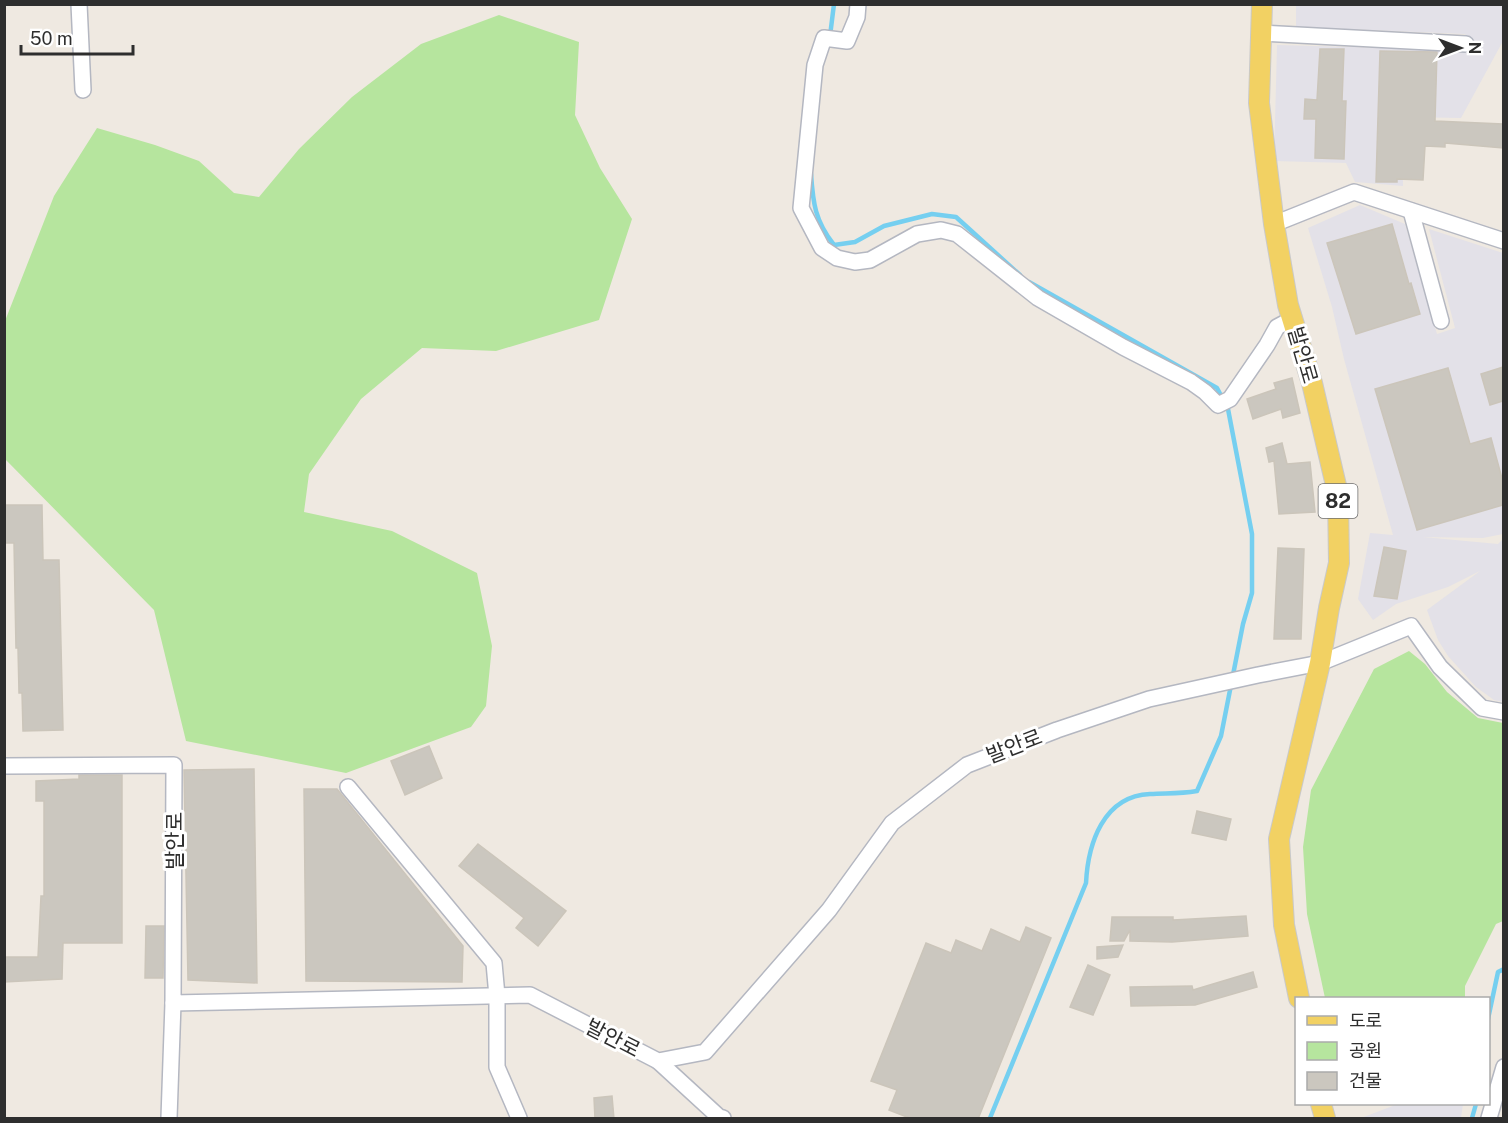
<svg xmlns="http://www.w3.org/2000/svg" width="1508" height="1123" font-family="'Public Sans','Noto Sans KR',sans-serif">
  <style>
    .industrial { fill: #e3e1e8 }
    .green { fill: #b6e59e }
    .lines { fill: none; stroke-linecap: round; stroke-linejoin: round }
    .stream { stroke: #75cff0; stroke-width: 4.5 }
    .building { fill: #cbc7bf; stroke: #cbc5ba; stroke-width: 1.5 }
    .minor-casing { stroke: #b4b7c1; stroke-width: 18 }
    .major-casing { stroke: #c9c9c9; stroke-width: 22 }
    .minor { stroke: #fff; stroke-width: 15 }
    .major { stroke: #f2d163; stroke-width: 20 }
    .labels { text-anchor: middle; dominant-baseline: central; stroke-width: 6; stroke-linejoin: round; paint-order: stroke }
    .shield { fill: #fff; stroke: #6d6d6d; stroke-width: 1.5 }
    .shield-label { font-size: 20px; font-weight: bold; fill: #2e2e2e }
    .street-label { font-size: 21px; fill: #2e2e2e; stroke: #fff }
  </style>
  <rect width="100%" height="100%" fill="#efe9e1"/>
  <g class="industrial">
    <polygon points="1296,5 1503,5 1503,41 1461,118 1402,117 1403,186 1355,182 1346,163 1274,161 1277,45 1465,50 1472,42 1465,34 1296,27"/>
    <polygon points="1360,205 1405,224 1437,334 1455,328 1429,229 1503,253 1503,534 1483,538 1423,537 1498,544 1503,539 1503,702 1494,700 1476,687 1448,656 1438,640 1427,610 1480,571 1448,587 1396,604 1373,620 1358,599 1370,533 1393,535 1344,359 1332,307 1308,228"/>
    <polygon points="1398,1104 1463,1104 1461,1118 1361,1118"/>
  </g>
  <g class="green">
    <polygon points="499,15 579,42 575,115 600,168 632,219 599,320 496,351 422,348 361,399 309,474 304,512 392,531 477,573 492,646 486,706 471,727 346,773 186,741 154,610 5,459 5,321 54,196 97,128 155,145 199,161 234,193 259,197 299,149 352,97 421,44"/>
    <polygon points="1409,651 1425,664 1447,692 1478,718 1503,723 1503,921 1496,924 1465,986 1465,998 1325,998 1307,914 1303,847 1311,790 1374,669"/>
  </g>
  <g class="lines">
    <g class="stream">
      <polyline points="830,36 834,4"/>
      <path d="M811,174C813,203 815,221 834,245L855,242L884,226L932,214L956,217L1020,275"/>
      <polyline points="1488,1019 1498,972 1504,969"/>
      <path d="M990,1118L1086,883C1088,844 1103,796 1150,794C1168,793 1179,794 1197,791L1221,736L1243,624L1252,593V534L1228,409L1217,388L1029,282"/>
      <polyline points="1472,1118 1476,1104"/>
    </g>
  </g>
  <g class="building">
    <polygon points="1320,49 1344,49 1342,101 1346,101 1344,159 1315,158 1316,119 1304,119 1305,99 1317,100"/>
    <polygon points="1380,51 1437,52 1435,121 1503,124 1503,148 1445,143 1445,147 1425,146 1423,180 1397,179 1397,182 1376,182"/>
    <polygon points="1392,224 1409,284 1411,283 1420,314 1356,334 1327,243"/>
    <polygon points="1503,367 1503,401 1490,405 1481,374"/>
    <polygon points="1448,368 1470,444 1491,438 1503,482 1503,505 1417,530 1375,389"/>
    <polygon points="1292,378 1300,413 1283,418 1281,409 1253,419 1247,399 1276,389 1274,383"/>
    <polygon points="1282,443 1287,464 1310,462 1315,512 1279,514 1274,461 1269,462 1266,448"/>
    <polygon points="4,505 42,505 43,560 59,560 63,730 23,731 22,693 19,693 18,648 16,648 14,543 4,543"/>
    <polygon points="1384,547 1406,551 1397,599 1374,596"/>
    <polygon points="1278,548 1304,549 1301,639 1274,639"/>
    <polygon points="429,746 442,778 405,795 391,761"/>
    <polygon points="254,769 257,983 188,980 184,770"/>
    <polygon points="79,775 122,775 122,943 63,943 62,979 4,982 4,957 38,957 41,896 44,896 44,801 36,801 36,781 79,779"/>
    <polygon points="304,789 337,789 463,946 462,982 306,981"/>
    <polygon points="1197,811 1231,819 1226,840 1192,833"/>
    <polygon points="478,844 566,911 538,946 516,928 524,918 459,866"/>
    <polygon points="1246,916 1248,936 1172,942 1130,941 1130,930 1124,941 1110,941 1112,917 1173,917 1173,920"/>
    <polygon points="146,926 164,926 163,978 145,978"/>
    <polygon points="1026,927 1051,938 978,1119 912,1119 889,1110 897,1090 871,1081 926,943 951,953 956,940 982,951 991,929 1020,942"/>
    <polygon points="1123,945 1118,957 1097,959 1097,947"/>
    <polygon points="1088,965 1110,975 1093,1015 1070,1007"/>
    <polygon points="1253,972 1257,987 1195,1005 1131,1006 1130,987 1192,986 1193,990"/>
    <polygon points="612,1096 614,1119 595,1119 594,1098"/>
  </g>
  <g class="lines">
    <defs>
      <g id="minor">
        <polyline points="79,4 83,90"/>
        <polyline points="858,4 857,17 847,41 824,38 815,65 801,208 822,248 837,258 855,262 870,260 917,234 941,230 957,234 1038,298 1123,347 1191,382 1205,392 1218,405 1230,399 1267,345 1277,327 1292,319"/>
        <polyline points="1260,33 1466,44"/>
        <polyline points="1411,211 1441,321"/>
        <polyline points="1274,224 1354,192 1504,241"/>
        <polyline points="4,766 174,765 173,1003 530,995 658,1061 705,1052 829,910 892,823 967,765 1057,730 1149,699 1258,675 1320,663 1411,626 1440,667 1482,708 1504,712"/>
        <polyline points="348,787 494,963 497,996 497,1067 519,1118"/>
        <polyline points="658,1061 719,1117 723,1118"/>
        <polyline points="169,1118 173,1003"/>
        <polyline points="1489,1118 1504,1067"/>
      </g>
      <g id="major">
        <polyline points="1262,4 1259,103 1274,224 1288,305 1312,383 1338,494 1339,563 1329,608 1320,663 1279,839 1284,925 1299,998"/>
        <polyline points="1321,1104 1325,1118"/>
      </g>
    </defs>
    <use href="#minor" class="minor-casing"/>
    <use href="#major" class="major-casing"/>
    <use href="#minor" class="minor"/>
    <use href="#major" class="major"/>
  </g>
  <g class="labels">
    <rect class="shield" x="1318.5" y="484" width="39" height="34" rx="4.5"/>
    <g class="shield-label">
      <text x="1338" y="501">82</text>
    </g>
    <g class="street-label">
      <text transform="translate(1303 355) rotate(74)">발안로</text>
      <text transform="translate(1014 746) rotate(-21)">발안로</text>
      <text transform="translate(174 841) rotate(-90)">발안로</text>
      <text transform="translate(613 1038) rotate(27)">발안로</text>
    </g>
  </g>
  <rect width="1508" height="1123" fill="none" stroke="#2e2e2e" stroke-width="12"/>
  <rect x="1295" y="997" width="195" height="108" fill="#ffffff" stroke="#ababab" stroke-width="1.5"/>
  <rect x="1307" y="1016" width="30" height="9" fill="#f2d163" stroke="#ababab" stroke-width="1.5"/>
  <text x="1349" y="1027" font-size="18" fill="#2e2e2e">도로</text>
  <rect x="1307" y="1042" width="30" height="18" fill="#b6e59e" stroke="#ababab" stroke-width="1.5"/>
  <text x="1349" y="1057" font-size="18" fill="#2e2e2e">공원</text>
  <rect x="1307" y="1072" width="30" height="18" fill="#cbc7bf" stroke="#ababab" stroke-width="1.5"/>
  <text x="1349" y="1087" font-size="18" fill="#2e2e2e">건물</text>
  <g transform="translate(1460 48) rotate(90)" stroke="#ffffff" stroke-width="4.5" paint-order="stroke">
  <path d="M0-4.5L10 22L0 15L-10 22Z" fill="#2e2e2e"/>
  <text y="-9" font-size="16" font-weight="bold" text-anchor="middle" fill="#2e2e2e">N</text>
  </g>
  <path d="M21 45v9h112v-9" fill="none" stroke="#2e2e2e" stroke-width="3"/>
  <text x="30" y="45" font-size="18" fill="#2e2e2e" stroke="#ffffff" stroke-width="4.5" paint-order="stroke">50 m</text>
</svg>
